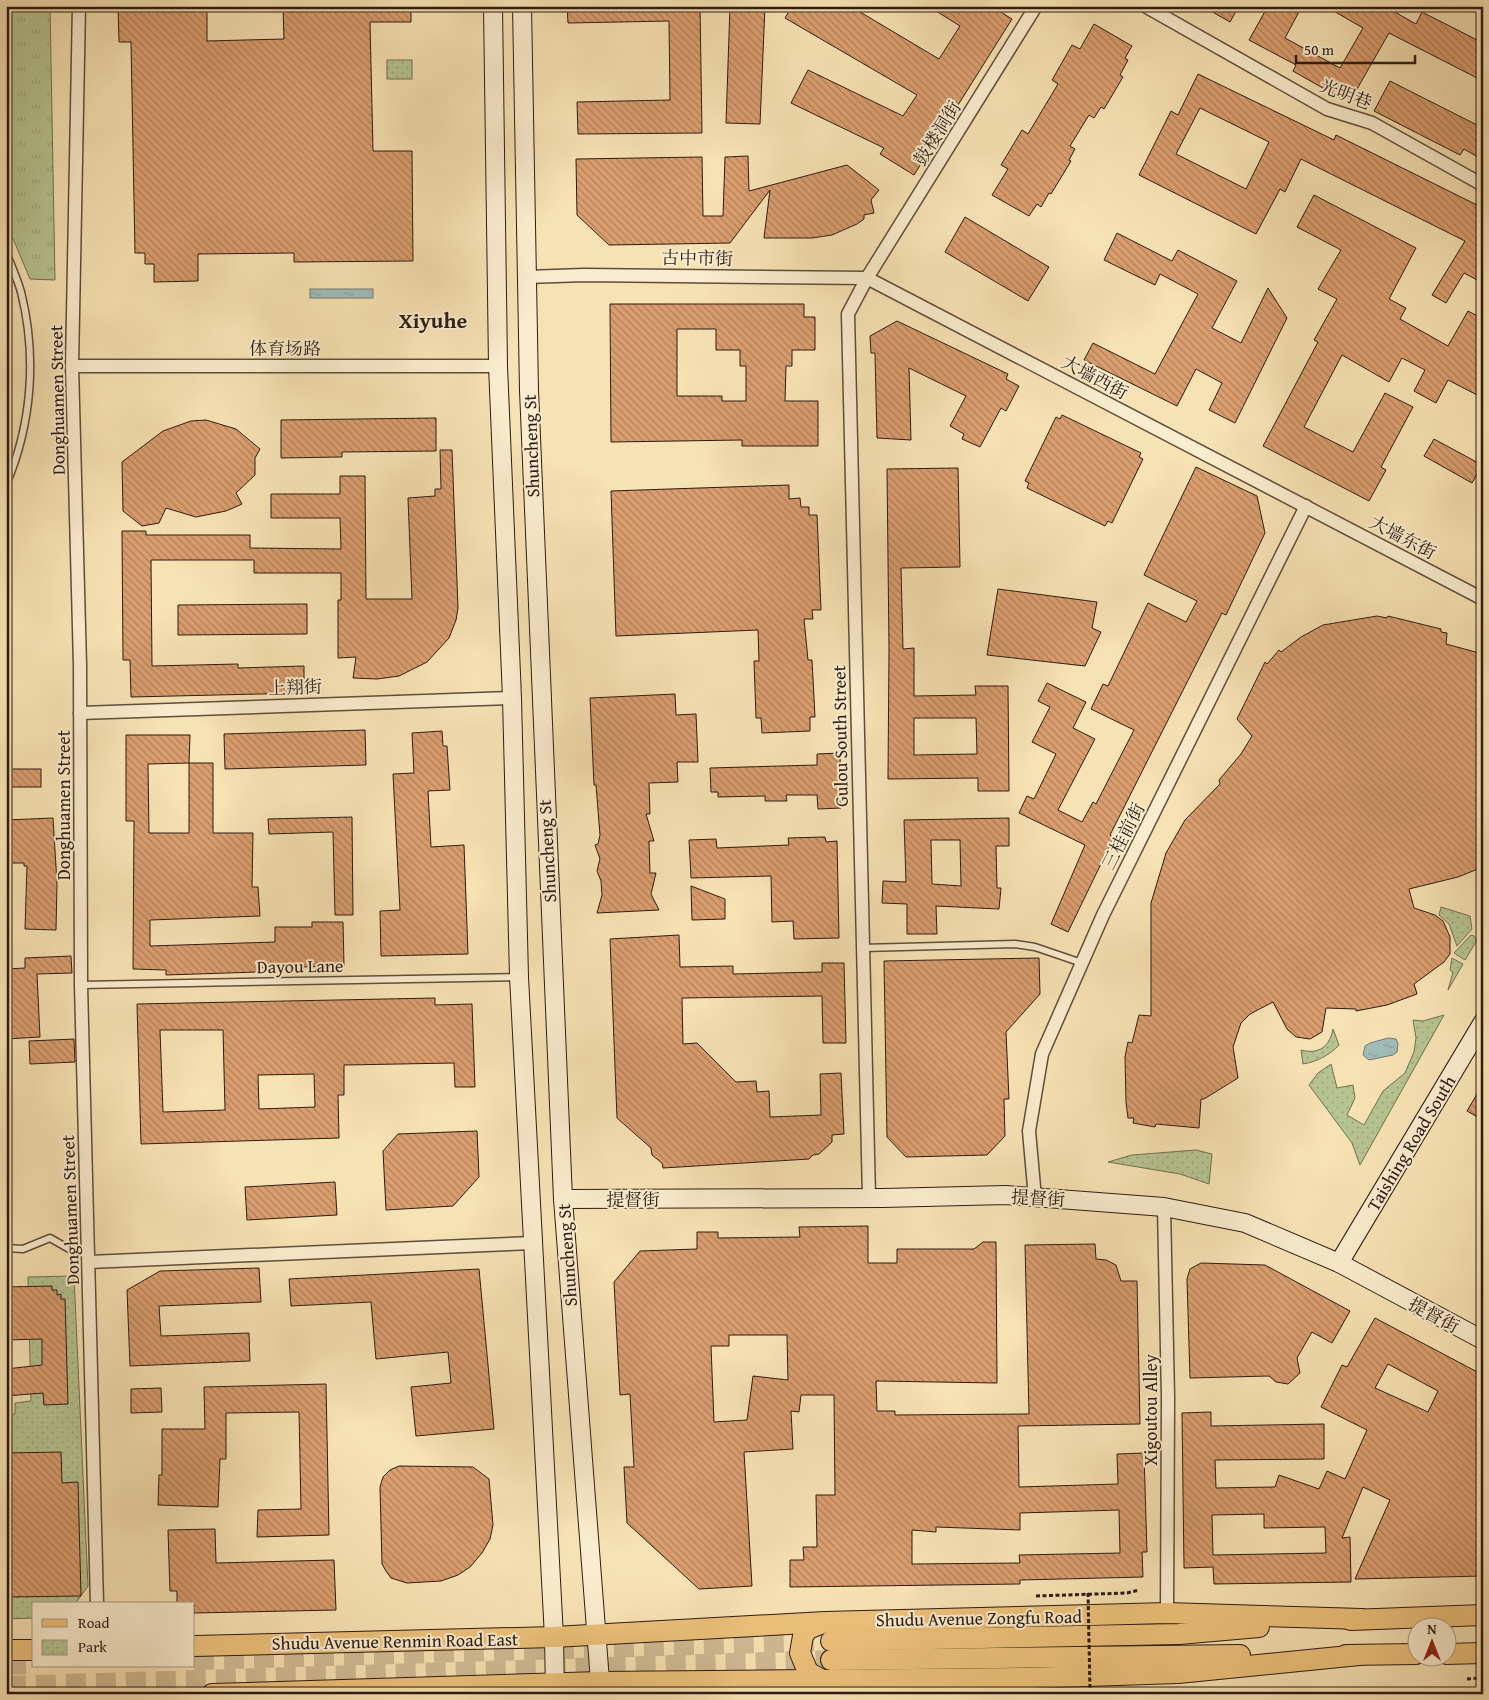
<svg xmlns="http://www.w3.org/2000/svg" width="1489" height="1700" font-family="'Gentium Book Plus','Noto Serif SC',serif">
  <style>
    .grass { fill: url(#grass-tufts); stroke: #727052 }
    .park { fill: url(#park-dots); stroke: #727052 }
    .water { fill: url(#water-ripples); stroke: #737c75 }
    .building { fill: url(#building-back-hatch); stroke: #2d1b13; fill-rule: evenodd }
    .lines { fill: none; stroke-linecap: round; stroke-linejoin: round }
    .primary-tunnel { stroke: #cfba93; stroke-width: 20; stroke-dasharray: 20 10; stroke-linecap: butt }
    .lane-casing { stroke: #604d3b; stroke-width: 9 }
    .street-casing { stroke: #604d3b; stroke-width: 15 }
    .secondary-casing { stroke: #2d1b13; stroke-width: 20 }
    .primary-casing { stroke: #2d1b13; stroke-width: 22 }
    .path { stroke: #2d1b13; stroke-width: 3; stroke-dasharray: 4 2.5; stroke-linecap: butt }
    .lane { stroke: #faecce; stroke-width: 6 }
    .street { stroke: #faecce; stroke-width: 12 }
    .secondary { stroke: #faecce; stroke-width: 18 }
    .primary { stroke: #ecc17a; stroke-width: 20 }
    .path-bridge { stroke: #2d1b13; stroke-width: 3; stroke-dasharray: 4 2.5; stroke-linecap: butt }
    .labels { text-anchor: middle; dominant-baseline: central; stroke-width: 4; stroke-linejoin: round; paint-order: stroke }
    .street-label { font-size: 18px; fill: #2d1b13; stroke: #faecce }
    .district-label { font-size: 22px; font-weight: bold; fill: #2d1b13; stroke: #faecce }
  </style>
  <defs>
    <pattern id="grass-tufts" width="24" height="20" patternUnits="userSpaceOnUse" patternTransform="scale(1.25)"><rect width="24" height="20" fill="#b6c491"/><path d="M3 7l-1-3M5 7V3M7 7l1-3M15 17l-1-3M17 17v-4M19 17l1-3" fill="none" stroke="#9da87c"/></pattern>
    <pattern id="park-dots" width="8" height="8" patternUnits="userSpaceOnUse" patternTransform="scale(1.25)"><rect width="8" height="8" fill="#b6c491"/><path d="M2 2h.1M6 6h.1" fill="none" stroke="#9da87c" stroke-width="1.8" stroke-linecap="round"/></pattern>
    <pattern id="water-ripples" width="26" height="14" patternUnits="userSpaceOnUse" patternTransform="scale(1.25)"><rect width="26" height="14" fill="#a1bcb7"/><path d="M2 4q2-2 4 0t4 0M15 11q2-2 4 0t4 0" fill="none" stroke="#8ba19c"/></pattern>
    <pattern id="building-back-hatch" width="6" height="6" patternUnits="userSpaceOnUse" patternTransform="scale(1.25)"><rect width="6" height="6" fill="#db9e6f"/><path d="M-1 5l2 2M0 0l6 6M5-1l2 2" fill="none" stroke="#b2805a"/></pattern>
  </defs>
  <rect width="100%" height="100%" fill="#f7e2b3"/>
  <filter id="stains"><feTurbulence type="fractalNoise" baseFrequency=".004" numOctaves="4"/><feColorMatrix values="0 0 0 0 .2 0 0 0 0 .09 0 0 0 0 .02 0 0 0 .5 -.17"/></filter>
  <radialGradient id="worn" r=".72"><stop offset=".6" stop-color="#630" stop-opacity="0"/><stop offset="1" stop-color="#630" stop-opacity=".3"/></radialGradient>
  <polygon class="grass" points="6,6 50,6 55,280 30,279 6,222"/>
  <g class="park">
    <rect x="387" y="60" width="25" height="19"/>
    <polygon points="1441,907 1470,916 1472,929 1457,946 1449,924 1439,915"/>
    <polygon points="1471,935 1474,936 1477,940 1465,960 1454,953"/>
    <polygon points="1452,958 1463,964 1448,990 1453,972 1450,970"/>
    <polygon points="1444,1015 1360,1165 1352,1143 1309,1085 1318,1073 1331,1064 1337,1088 1353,1085 1355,1098 1347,1115 1364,1125 1383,1091 1405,1073 1414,1052 1416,1038 1413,1020 1423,1021"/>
    <path d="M1333,1029L1339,1045C1330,1055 1316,1062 1303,1064L1301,1050C1319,1055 1330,1046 1333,1029Z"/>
    <polygon points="1196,1150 1212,1154 1209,1184 1180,1174 1108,1162 1132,1155"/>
    <polygon points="74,1276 88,1586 75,1604 34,1604 34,1618 6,1619 6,1414 15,1414 15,1403 31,1401 28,1277"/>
  </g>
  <g class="water">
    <rect x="310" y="289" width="63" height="9"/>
    <polygon points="1388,1038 1396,1039 1398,1043 1397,1052 1393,1055 1369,1060 1363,1055 1365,1046 1370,1043"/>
  </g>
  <g class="building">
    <polygon points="118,6 207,6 207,41 284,39 283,6 411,6 411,22 370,22 373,151 412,151 413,261 294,262 294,253 198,254 198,281 154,282 154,264 145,264 145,253 135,253 131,42 119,42"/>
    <polygon points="567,6 700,6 702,133 578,134 577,102 670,100 669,21 568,23"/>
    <polygon points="730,6 765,6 760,124 726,123"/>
    <polygon points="792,6 850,6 939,59 960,26 928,6 991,6 1012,19 914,175 880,154 884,148 791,103 808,70 903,116 917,95 785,18"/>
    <polygon points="1202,6 1239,6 1230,22"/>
    <polygon points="1268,6 1302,6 1285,38 1340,68 1363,28 1325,6 1384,6 1416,24 1422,12 1483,43 1483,81 1389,33 1349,103 1293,71 1296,65 1249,40"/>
    <polygon points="1094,24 1132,46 1125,58 1128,60 1120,75 1123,77 1104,109 1101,107 1094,118 1089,115 1070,146 1075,149 1069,160 1071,161 1051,194 1049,193 1041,207 1037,204 1029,216 992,195 1008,169 1001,165 1022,130 1028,134 1058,84 1052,80 1072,45 1080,49"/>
    <path d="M1198,74L1334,140L1336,135L1483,208V283L1464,273L1446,303L1432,295L1465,241L1301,159L1285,192L1280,189L1256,234L1139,175L1171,111L1178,115ZM1200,108L1269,142L1246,189L1176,154Z"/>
    <polygon points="1390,81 1483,128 1483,160 1464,149 1460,155 1374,111"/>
    <polygon points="748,156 749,191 847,165 879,190 871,200 874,213 864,215 864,219 857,224 832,235 812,238 764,238 770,190 730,243 609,245 577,215 576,159 702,157 703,216 723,216 725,157"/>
    <polygon points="1314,195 1416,248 1389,299 1406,308 1400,319 1448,346 1468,311 1483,319 1483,398 1448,380 1436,403 1414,391 1425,370 1402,358 1389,382 1342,355 1304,427 1353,452 1385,393 1413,407 1381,467 1386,470 1369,501 1263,446 1318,342 1314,340 1337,299 1318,289 1341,250 1297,227"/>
    <polygon points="965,217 1049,267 1028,301 945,252"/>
    <polygon points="1117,233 1172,261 1178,250 1237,281 1212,328 1241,343 1268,288 1287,318 1235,423 1209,410 1222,383 1196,369 1177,406 1084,360 1093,343 1155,374 1198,294 1160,274 1155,285 1104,260"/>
    <path d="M610,304H804V317H815V350H792V366H786L785,401H818V446H742V440L611,442ZM677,329H716V350H740V366H746V401H722V396H677Z"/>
    <polygon points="897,321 1008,374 1006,379 1019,386 1006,411 1001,408 980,447 962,439 964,434 950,426 966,396 909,368 911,440 877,438 875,353 871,353 870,336"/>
    <polygon points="1062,415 1141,453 1139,457 1143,459 1112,523 1108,521 1105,526 1027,488 1029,483 1025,481 1056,417 1060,419"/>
    <polygon points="436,418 436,451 342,452 342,457 281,458 281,420"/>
    <polygon points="206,420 236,429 260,449 255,458 255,475 236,493 242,504 226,511 196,517 166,508 159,523 142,526 123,511 122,462 163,431 191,421"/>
    <polygon points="1434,439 1482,465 1472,483 1424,456"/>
    <polygon points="440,450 452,450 458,608 456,620 449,638 427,662 399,676 377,679 353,678 356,657 338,658 338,600 341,600 341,573 254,573 254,560 151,560 152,666 238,664 238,668 304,666 304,693 131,697 130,660 123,660 122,531 146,531 146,535 250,535 250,548 341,549 340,518 271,518 271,494 340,494 340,476 365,476 366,599 412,599 408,498 435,496 435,489 441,489"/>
    <polygon points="1196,467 1257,496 1265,533 1226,615 1222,613 1110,835 1114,837 1068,932 1051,924 1085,845 1019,813 1027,796 1034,799 1056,754 1032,742 1050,707 1038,701 1047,683 1086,702 1073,728 1095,739 1058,810 1082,822 1093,802 1096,804 1134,730 1091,709 1103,684 1108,686 1148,603 1186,622 1197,601 1144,575"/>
    <path d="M958,468L960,567L901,568L903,649L914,648V696L976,695L975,686H1008L1009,791H978V778L888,779L889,649L887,469ZM914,718H976L977,754L914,755Z"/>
    <polygon points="789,485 789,499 800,498 801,507 809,507 809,515 817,515 821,610 812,610 813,619 804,619 808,660 812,660 815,717 810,717 810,731 762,733 761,718 756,718 754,661 759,661 758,630 616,636 611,491"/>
    <polygon points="998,589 1097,602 1092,628 1101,632 1085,666 987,655"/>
    <polygon points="307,604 307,634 178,635 178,605"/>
    <polygon points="1377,616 1387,618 1388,616 1441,629 1441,632 1447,633 1446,644 1483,654 1483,867 1458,877 1409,889 1414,908 1435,915 1443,921 1450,937 1450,954 1444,962 1414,984 1417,994 1387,1005 1356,1011 1356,1009 1326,1008 1322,1032 1310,1039 1296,1037 1287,1029 1273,1002 1250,1014 1241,1023 1233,1047 1238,1078 1204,1099 1201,1099 1199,1128 1156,1124 1155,1127 1133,1123 1134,1118 1128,1118 1126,1102 1125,1057 1128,1042 1132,1043 1139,1015 1151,1016 1151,903 1166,853 1185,820 1220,784 1219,780 1241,754 1252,736 1237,719 1265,662 1267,664 1279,650 1281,652 1301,637 1323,625"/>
    <polygon points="675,694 676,715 696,714 698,762 677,762 678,782 649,783 650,814 646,814 654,841 649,841 650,873 656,873 651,894 659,910 597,913 602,895 601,881 597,871 600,859 595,845 598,844 600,835 596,785 594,785 590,698"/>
    <polygon points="365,730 366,765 225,769 224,734"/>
    <polygon points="442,731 443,746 447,746 450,790 428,791 431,847 464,845 468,954 381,956 380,911 400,910 393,774 414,773 412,733"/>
    <path d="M126,735H190L189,763H213V833H253L252,887H258L260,916L150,920V946L275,942V927H312V922H343L344,966L258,968V972L166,975V970L133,969L134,821H126ZM189,763V833H149L148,764Z"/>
    <polygon points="840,753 841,808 818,809 817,795 786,795 787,801 765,801 765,796 718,797 718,792 711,792 710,768 817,765 817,754"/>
    <rect x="6" y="769" width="35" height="18"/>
    <polygon points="352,817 353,915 335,915 333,832 269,834 268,819"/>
    <polygon points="53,818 57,883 56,930 25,929 27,866 24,866 24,863 6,863 6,820"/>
    <path d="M1009,818V846H996L997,888H1001L999,909L936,906L937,934H907V904L882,903L883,881L906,882L904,820ZM931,840H960L961,886L932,884Z"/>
    <polygon points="825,837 826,842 837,841 839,938 794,939 793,921 772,922 771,876 691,878 689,840 716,839 717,848 789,845 788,838"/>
    <polygon points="691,886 725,899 725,919 692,920"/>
    <polygon points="679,935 680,967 733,966 733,974 822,972 822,963 844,963 846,1043 823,1043 822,996 682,998 683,1044 697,1043 736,1082 756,1081 757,1092 769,1091 770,1117 821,1115 820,1074 841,1073 844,1134 832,1135 832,1142 819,1154 813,1155 809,1159 663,1168 662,1163 652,1155 651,1148 617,1118 610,939"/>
    <polygon points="71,956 72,973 37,974 40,1037 6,1039 6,969 25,968 25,958"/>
    <polygon points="1039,958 1040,994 1006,1032 1009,1099 1004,1099 1005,1136 987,1155 906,1157 887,1137 884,961"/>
    <path d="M435,998V1005L472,1004L475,1087H455L454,1063L344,1065V1095H338L339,1138L141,1144L137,1004ZM160,1030H223L225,1110L163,1112ZM314,1074L315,1107L259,1109L258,1075Z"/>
    <polygon points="74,1039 75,1062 30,1064 29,1041"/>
    <polygon points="1483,1084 1483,1120 1467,1111"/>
    <polygon points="477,1131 479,1177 453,1206 386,1210 383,1151 398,1134"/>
    <polygon points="335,1182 337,1215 247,1220 245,1187"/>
    <path d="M868,1226V1263H897V1249H974L983,1242H996L997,1383L876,1381L877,1411H895V1415L1029,1414L1025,1245L1095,1244L1096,1259L1106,1260L1116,1265L1121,1281H1137L1140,1424L1018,1426L1019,1487L1118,1484L1117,1454L1144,1453L1147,1552H1142L1143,1577L1020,1580V1584L790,1587V1560H804L803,1547H817L816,1495H835L834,1395H801L799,1412L791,1411L793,1449L744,1452L752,1586L699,1589L627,1523L624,1467H634L630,1394L620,1395L614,1282L640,1251L697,1249V1232H718V1238L800,1237L799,1227ZM729,1335H787L788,1380L753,1376L747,1420L714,1422L711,1346H729ZM1119,1510L1120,1553L1019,1555L1020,1563L912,1564V1530L936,1532V1527L1020,1530V1513Z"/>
    <polygon points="1201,1263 1265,1265 1350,1311 1332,1343 1312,1332 1297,1358 1300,1373 1288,1384 1276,1382 1269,1376 1190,1378 1187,1279 1190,1269"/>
    <polygon points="259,1268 261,1302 159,1306 161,1336 249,1333 250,1361 130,1366 127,1290 160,1271"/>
    <polygon points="479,1269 494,1429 416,1436 411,1387 451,1383 448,1352 376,1359 371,1302 291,1306 289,1279"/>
    <polygon points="52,1286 52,1290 57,1290 57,1295 61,1294 61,1299 65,1299 68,1404 44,1405 43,1393 6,1396 6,1369 42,1365 42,1339 6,1340 6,1287"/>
    <path d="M1375,1318L1483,1375V1576L1355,1579L1390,1500L1363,1487L1342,1538L1350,1537L1351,1582L1214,1584L1213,1567L1184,1568L1182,1413L1211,1412V1426L1324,1424V1459L1215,1460L1216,1488L1275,1487L1279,1475L1319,1489L1327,1471L1345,1479L1367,1430L1321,1407L1342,1365L1347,1367ZM1388,1364L1438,1391L1428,1412L1375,1388ZM1264,1514V1528L1325,1527L1326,1553L1213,1555L1212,1515Z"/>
    <polygon points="326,1384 329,1535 257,1537 258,1510 301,1509 299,1412 226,1413 226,1459 220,1459 218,1507 158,1505 159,1475 162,1475 162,1429 205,1429 204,1387"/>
    <polygon points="161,1388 162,1412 131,1413 131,1389"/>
    <polygon points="61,1452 62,1483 78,1482 81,1596 6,1597 6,1453"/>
    <polygon points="399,1466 473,1467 489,1479 493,1525 490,1539 482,1553 470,1567 458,1575 441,1581 407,1583 391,1578 386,1571 382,1564 380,1487 383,1477 390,1470"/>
    <polygon points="215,1529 216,1563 334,1560 336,1610 194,1613 194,1604 177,1604 177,1591 170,1591 168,1530"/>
  </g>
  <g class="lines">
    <g class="primary-tunnel">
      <polyline points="194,1660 831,1641"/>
      <polyline points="6,1665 34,1664"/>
      <polyline points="6,1686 831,1660"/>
    </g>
    <defs>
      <g id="lane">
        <path d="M6,252C11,265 17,278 21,292C37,356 32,424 6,485"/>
        <polyline points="863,948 1015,944 1035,947 1082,963"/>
        <polyline points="81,985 517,977"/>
        <polyline points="6,1248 23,1249 50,1238 71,1250 89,1248"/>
      </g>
      <g id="street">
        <polyline points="79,6 72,366 80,665 81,985 97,1604"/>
        <polyline points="1145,6 1327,109 1372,123 1483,185"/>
        <polyline points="527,277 584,275 867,278 1483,599"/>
        <polyline points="72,366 498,366"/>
        <polyline points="80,713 512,698"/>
        <polyline points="869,1197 848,314 867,278 1036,6"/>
        <polyline points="1035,1198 1029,1131 1042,1054 1103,915 1306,506"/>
        <polyline points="1164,1207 1168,1397 1167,1613"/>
        <polyline points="89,1262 532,1243"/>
        <polyline points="1028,1694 1028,1678"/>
      </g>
      <g id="secondary">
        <polyline points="493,6 498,366 512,698 519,977 554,1637 555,1694"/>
        <polyline points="522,6 529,390 563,1199 601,1694"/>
        <polyline points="563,1199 883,1198 1006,1195 1164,1207 1245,1223 1339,1263 1483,1340"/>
        <polyline points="1339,1263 1483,1022"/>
      </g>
      <g id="primary">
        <polyline points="1350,1620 1483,1615"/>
        <polyline points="823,1623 808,1629 803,1636 800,1653 808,1672 824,1681"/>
        <polyline points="831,1641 1179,1634 1259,1627"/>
        <polyline points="194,1646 554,1637 825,1622 1167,1613 1362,1619"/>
        <polyline points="6,1650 34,1650"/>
        <polyline points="1446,1654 1483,1653"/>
        <polyline points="1346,1655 1416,1654"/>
        <polyline points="831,1660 1240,1655"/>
        <polyline points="212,1694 600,1682 1028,1678 1178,1673 1359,1655"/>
      </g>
    </defs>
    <use href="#lane" class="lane-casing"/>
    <use href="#street" class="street-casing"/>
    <use href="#secondary" class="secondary-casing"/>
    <use href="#primary" class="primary-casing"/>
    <g class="path">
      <polyline points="1477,1585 1483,1585"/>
      <polyline points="1036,1596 1127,1593 1139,1590"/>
      <polyline points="1467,1679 1483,1678"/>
      <polyline points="1299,1691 1299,1694"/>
    </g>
    <use href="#lane" class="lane"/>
    <use href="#street" class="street"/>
    <use href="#secondary" class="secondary"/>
    <use href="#primary" class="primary"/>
    <polyline class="path-bridge" points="1088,1593 1090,1690"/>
  </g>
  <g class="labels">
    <g class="street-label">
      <text transform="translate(1346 94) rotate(21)">光明巷</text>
      <text transform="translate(937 133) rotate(-58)">鼓楼洞街</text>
      <text transform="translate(697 258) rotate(1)">古中市街</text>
      <text x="285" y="348">体育场路</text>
      <text transform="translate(1095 377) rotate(28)">大墙西街</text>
      <text transform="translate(57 400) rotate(-91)">Donghuamen Street</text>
      <text transform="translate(531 446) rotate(-92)">Shuncheng St</text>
      <text transform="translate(1403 537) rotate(28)">大墙东街</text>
      <text transform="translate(295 687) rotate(-2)">上翔街</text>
      <text transform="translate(840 736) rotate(-91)">Gulou South Street</text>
      <text transform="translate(63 805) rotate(-90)">Donghuamen Street</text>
      <text transform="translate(1123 836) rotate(-63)">三桂前街</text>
      <text transform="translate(547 851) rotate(-93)">Shuncheng St</text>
      <text transform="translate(300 966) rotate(-1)">Dayou Lane</text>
      <text transform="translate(1411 1143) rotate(-59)">Taishing Road South</text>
      <text transform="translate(1038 1198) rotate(3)">提督街</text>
      <text x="633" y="1199">提督街</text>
      <text transform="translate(70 1210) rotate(-92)">Donghuamen Street</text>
      <text transform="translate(567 1255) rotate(-94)">Shuncheng St</text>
      <text transform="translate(1434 1315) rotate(28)">提督街</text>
      <text transform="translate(1150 1410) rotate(-90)">Xigoutou Alley</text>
      <text transform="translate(979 1618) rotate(-1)">Shudu Avenue Zongfu Road</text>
      <text transform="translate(395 1641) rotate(-1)">Shudu Avenue Renmin Road East</text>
    </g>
    <g class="district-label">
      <text x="433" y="320">Xiyuhe</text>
    </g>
  </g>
  <rect width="1489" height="1700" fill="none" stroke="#f7e2b3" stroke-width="25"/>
  <rect x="8" y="8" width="1474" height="1685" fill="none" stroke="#2d1b13" stroke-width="2.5"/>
  <rect x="12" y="12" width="1464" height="1675" fill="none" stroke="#2d1b13"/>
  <rect x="32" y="1602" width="162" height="65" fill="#faecce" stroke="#a89883"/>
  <rect x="42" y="1619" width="25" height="8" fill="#ecc17a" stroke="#a89883"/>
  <text x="78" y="1628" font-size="15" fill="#2d1b13">Road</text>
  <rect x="42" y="1640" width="25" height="15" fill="url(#park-dots)" stroke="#a89883"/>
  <text x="78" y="1652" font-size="15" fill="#2d1b13">Park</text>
  <g transform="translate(1432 1642)"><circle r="24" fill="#faecce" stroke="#a89883"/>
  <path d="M0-4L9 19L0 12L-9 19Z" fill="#8f2418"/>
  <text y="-8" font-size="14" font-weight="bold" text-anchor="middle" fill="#2d1b13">N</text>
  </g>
  <path d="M1296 55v8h119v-8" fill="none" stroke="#2d1b13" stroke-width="2.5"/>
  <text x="1304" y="55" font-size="15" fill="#2d1b13" stroke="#faecce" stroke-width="4" paint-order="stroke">50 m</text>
  <rect width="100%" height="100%" filter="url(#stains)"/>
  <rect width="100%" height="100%" fill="url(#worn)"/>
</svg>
